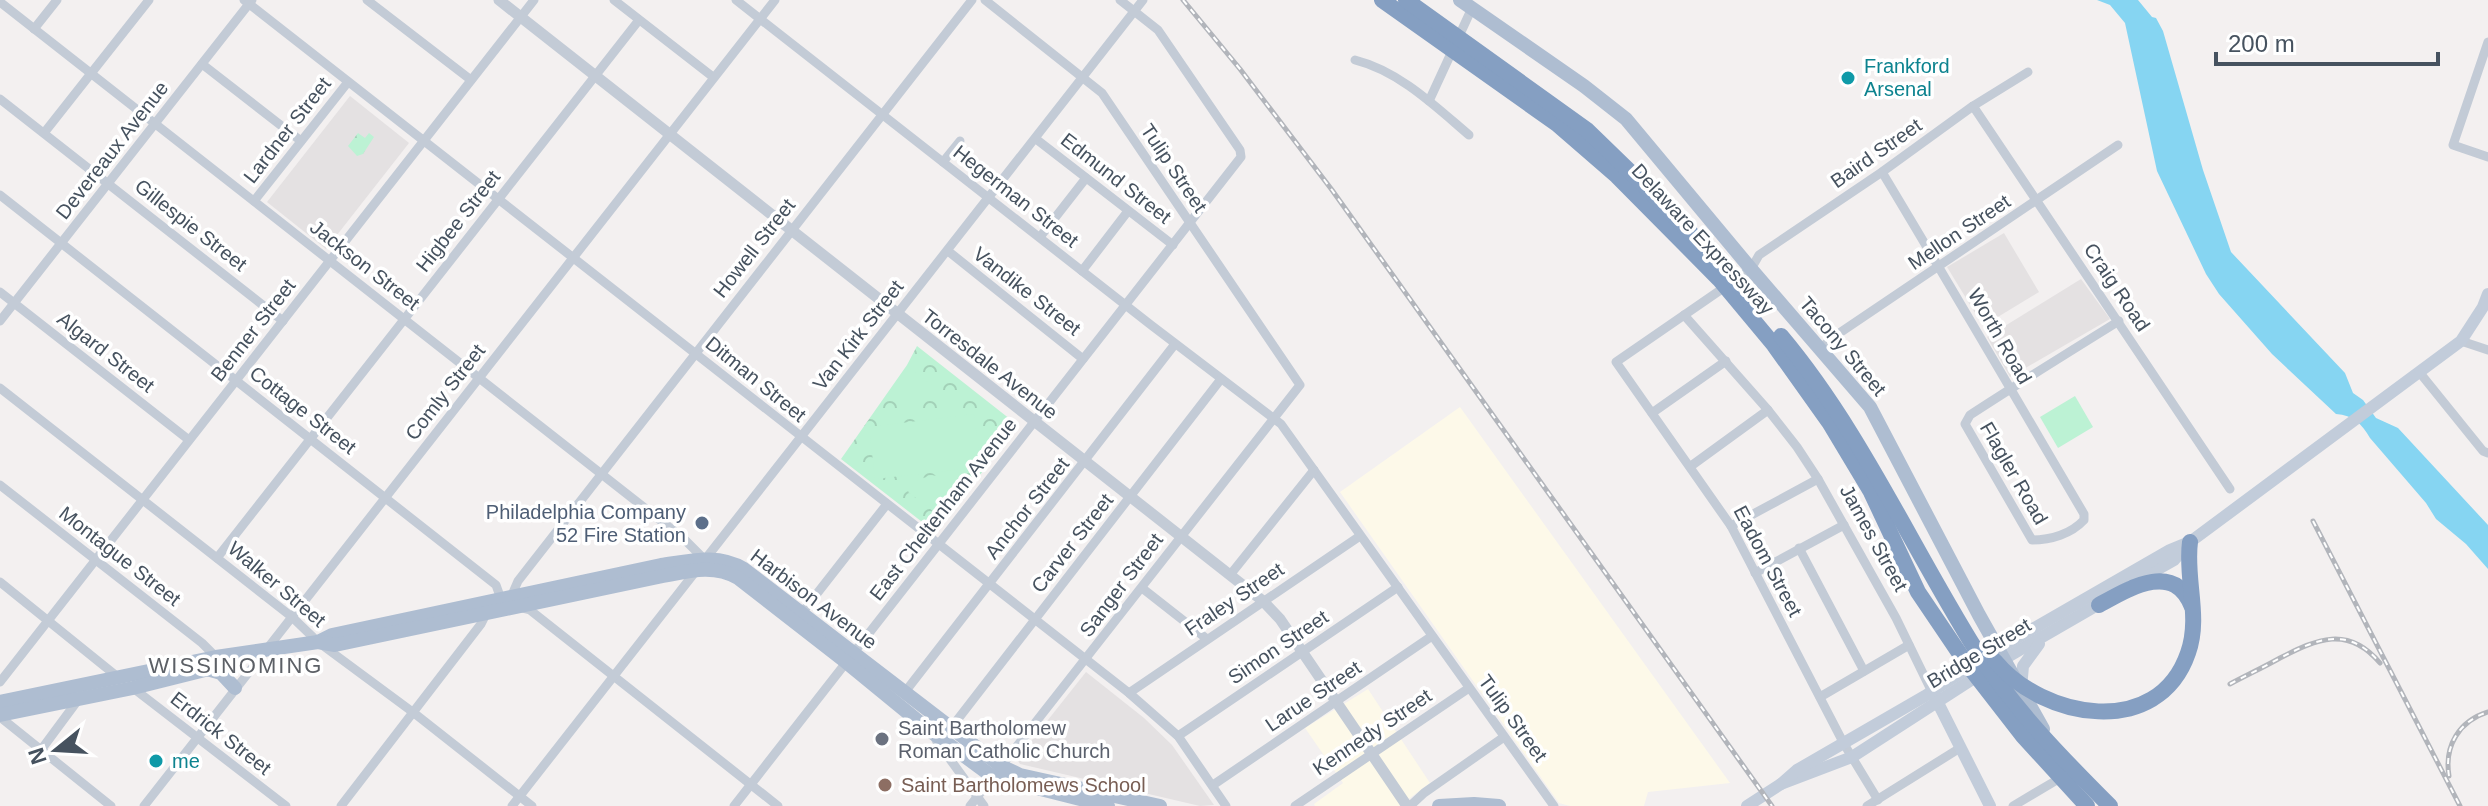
<svg xmlns="http://www.w3.org/2000/svg" width="2488" height="806" font-family="Helvetica,sans-serif">
  <style>
    .commercial { fill: #fdf9e9 }
    .education { fill: #e4e1e2 }
    .forest { fill: url(#forest-crowns) }
    .pitch { fill: #bcf2d4 }
    .water { fill: #86d5f2 }
    .lines { fill: none; stroke-linecap: round; stroke-linejoin: round }
    .minor { stroke: #c3cbd6; stroke-width: 9 }
    .tertiary { stroke: #c3cbd6; stroke-width: 11 }
    .secondary { stroke: #c2ccda; stroke-width: 12 }
    .primary { stroke: #aebdd1; stroke-width: 14 }
    .motorway { stroke: #859fc2; stroke-width: 16 }
    .rail-casing { stroke: #b2b5bb; stroke-width: 5 }
    .rail { stroke: #fff; stroke-width: 2; stroke-dasharray: 6; stroke-linecap: butt }
    .culture-dot { fill: #0f9aa8; stroke: #fff; stroke-width: 3 }
    .service-dot { fill: #5c6f8a; stroke: #fff; stroke-width: 3 }
    .worship-dot { fill: #6b7280; stroke: #fff; stroke-width: 3 }
    .education-dot { fill: #8d6e63; stroke: #fff; stroke-width: 3 }
    .labels { text-anchor: middle; dominant-baseline: central; stroke-width: 7; stroke-linejoin: round; paint-order: stroke }
    .culture-label { font-size: 20px; fill: #0d838f; stroke: #fff; text-anchor: start }
    .street-label { font-size: 20px; fill: #46525f; stroke: #fff }
    .service-label { font-size: 20px; fill: #4e5e75; stroke: #fff; text-anchor: end }
    .worship-label { font-size: 20px; fill: #5b616d; stroke: #fff; text-anchor: start }
    .education-label { font-size: 20px; fill: #785e54; stroke: #fff; text-anchor: start }
    .neighbourhood-label { font-size: 22px; letter-spacing: 2px; fill: #5c6066; stroke: #fff }
  </style>
  <defs>
    <pattern id="forest-crowns" width="20" height="18" patternUnits="userSpaceOnUse" patternTransform="scale(2)"><rect width="20" height="18" fill="#bcf2d4"/><path d="M2 6a3 3 0 1 1 6 0M12 15a3 3 0 1 1 6 0" fill="none" stroke="#a3d1b8"/></pattern>
  </defs>
  <rect width="100%" height="100%" fill="#f3f0f0"/>
  <g class="commercial">
    <polygon points="1460,407 1730,783 1648,792 1644,806 1570,806 1559,803 1340,492"/>
    <polygon points="1368,689 1430,783 1399,806 1315,806 1314,804 1343,783 1305,728"/>
  </g>
  <g class="education">
    <polygon points="350,96 409,143 326,249 267,202"/>
    <polygon points="2004,233 2039,292 1983,326 1947,267"/>
    <polygon points="2081,279 2110,319 2010,377 1987,337"/>
    <polygon points="1086,672 1144,718 1172,745 1214,805 1200,806 1020,764 1017,759"/>
  </g>
  <g class="forest">
    <polygon points="358,133 365,138 369,133 374,137 363,154 357,156 348,146"/>
    <polygon points="917,346 1015,423 1016,429 935,532 841,459 907,365"/>
  </g>
  <g class="pitch">
    <polygon points="911,369 936,388 921,408 896,388"/>
    <polygon points="2075,396 2093,427 2058,448 2040,417"/>
    <polygon points="974,414 981,467 875,479 869,427"/>
    <polygon points="932,475 945,478 956,487 934,512 908,492 918,480"/>
  </g>
  <path class="water" d="M2097,0H2138L2152,17L2156,18L2163,31L2203,170L2231,252L2345,373L2353,393L2363,400L2376,418L2398,428L2488,525V569L2466,544L2436,519L2426,503L2370,438C2362,424 2353,415 2336,414L2272,354L2219,294L2206,274L2157,171L2125,23L2110,5Z"/>
  <g class="lines">
    <g class="minor">
      <polyline points="244,0 1129,693 1178,736 1226,806"/>
      <polyline points="367,0 471,80"/>
      <polyline points="614,0 713,77"/>
      <polyline points="736,0 1151,325 1281,424 1554,806"/>
      <polyline points="0,2 683,538 704,559"/>
      <polyline points="34,29 57,0"/>
      <polyline points="2488,42 2453,145 2488,157"/>
      <path d="M1355,60C1399,71 1435,106 1469,135"/>
      <polyline points="202,64 301,141"/>
      <polyline points="0,99 283,321"/>
      <polyline points="1429,101 1472,8"/>
      <polyline points="1973,106 2230,489"/>
      <polyline points="44,133 149,0"/>
      <polyline points="1036,139 1173,245"/>
      <polyline points="943,162 960,141"/>
      <path d="M1882,172C1950,285 2017,400 2084,514V520C2071,534 2051,540 2032,540L1965,424L1970,415C2019,383 2069,352 2119,321"/>
      <polyline points="0,195 496,585 501,599"/>
      <polyline points="254,201 348,82"/>
      <polyline points="1040,237 1086,178"/>
      <polyline points="948,251 1083,359"/>
      <polyline points="1082,271 1128,211"/>
      <polyline points="0,292 189,440"/>
      <polyline points="1684,315 1768,410 1797,447 1818,479 1896,618 1932,692"/>
      <polyline points="0,321 252,0"/>
      <polyline points="2461,341 2488,350"/>
      <polyline points="1820,349 1835,336 2118,145"/>
      <polyline points="2420,373 2483,451 2488,453"/>
      <polyline points="0,388 292,617 318,642 414,713 532,806"/>
      <polyline points="1652,413 1726,361"/>
      <polyline points="1691,466 1768,410"/>
      <polyline points="0,485 202,643 216,657"/>
      <polyline points="1731,526 1818,479"/>
      <polyline points="1799,548 1864,671"/>
      <polyline points="217,558 639,20"/>
      <polyline points="1755,573 1844,525"/>
      <polyline points="1230,575 1314,470"/>
      <polyline points="0,582 119,678"/>
      <polyline points="1142,588 1207,639"/>
      <polyline points="511,597 518,581 532,563 972,0"/>
      <polyline points="522,608 530,610 778,806"/>
      <polyline points="801,614 887,504"/>
      <polyline points="0,682 534,0"/>
      <polyline points="133,688 286,806"/>
      <polyline points="905,692 1175,344"/>
      <polyline points="1129,693 1360,536"/>
      <polyline points="1820,697 1909,645"/>
      <polyline points="0,717 111,806"/>
      <polyline points="951,728 1221,379"/>
      <polyline points="1178,736 1398,587"/>
      <polyline points="936,740 984,806"/>
      <polyline points="41,750 78,700"/>
      <polyline points="1213,785 1432,636"/>
      <polyline points="1878,800 1844,744 1731,526 1616,362 1751,269 1759,255 1882,172 1973,106 2028,72"/>
      <polyline points="144,806 775,0"/>
      <polyline points="341,806 481,624 486,614"/>
      <polyline points="512,806 1143,0"/>
      <polyline points="734,806 1241,157 1240,150 1158,30 1120,0"/>
      <polyline points="970,806 1300,385 1102,93 985,0"/>
      <polyline points="1295,806 1469,688"/>
      <polyline points="1410,806 1424,793 1504,737"/>
      <polyline points="1867,806 1960,748"/>
      <polyline points="2013,806 2062,777"/>
    </g>
    <polyline class="tertiary" points="499,0 1263,601 1280,619 1407,806"/>
    <g class="secondary">
      <polyline points="2135,582 2174,560 2190,542 2461,341 2483,307 2488,294"/>
      <polyline points="1997,663 2106,600"/>
      <polyline points="2021,688 2023,666 2039,644"/>
      <polyline points="1934,695 1990,806"/>
      <polyline points="1781,784 1852,757 1982,673"/>
      <polyline points="1747,806 1781,784 1797,770 1925,696 1998,649 2170,550 2187,543"/>
    </g>
    <g class="primary">
      <polyline points="1460,0 1584,86 1626,119 1751,269 1870,407 1979,615 2043,729"/>
      <path d="M318,642L332,635L661,565C689,561 718,553 744,569L1001,766L1020,775L1160,806"/>
      <polyline points="207,669 221,673 235,688"/>
      <path d="M0,702L216,657L318,642L335,645L663,576C689,571 714,564 738,578L846,662L929,730L993,777L1108,806"/>
      <polyline points="0,715 133,688 233,663"/>
      <polyline points="1439,806 1474,804 1499,806"/>
    </g>
    <g class="motorway">
      <polyline points="1382,0 1557,124 1617,176 1719,279 1774,345 1829,422 1871,492 1918,592 1964,660 2023,736 2087,806"/>
      <polyline points="1406,0 1587,130 1653,194 1729,273 1750,300"/>
      <path d="M1781,336C1860,430 1911,546 1976,650C2013,708 2062,758 2110,806"/>
      <path d="M2099,605C2128,589 2174,560 2192,607"/>
      <path d="M1995,661C2043,719 2158,740 2188,653C2201,617 2185,579 2190,542"/>
    </g>
    <defs>
      <g id="rail">
        <polyline points="1183,0 1240,69 1332,190 1772,806"/>
        <polyline points="2313,521 2460,806"/>
        <path d="M2230,684C2247,675 2264,667 2280,658C2317,639 2348,625 2380,663"/>
        <path d="M2449,776C2444,746 2459,721 2488,712"/>
      </g>
    </defs>
    <use href="#rail" class="rail-casing"/>
    <use href="#rail" class="rail"/>
  </g>
  <g class="culture-dot">
    <circle cx="1848" cy="78" r="8"/>
    <circle cx="156" cy="761" r="8"/>
  </g>
  <circle class="service-dot" cx="702" cy="523" r="8"/>
  <circle class="worship-dot" cx="882" cy="739" r="8"/>
  <circle class="education-dot" cx="885" cy="785" r="8"/>
  <g class="labels">
    <g class="culture-label">
      <text x="1864" y="66">Frankford<tspan x="1864" dy="23">Arsenal</tspan></text>
      <text x="172" y="761">me</text>
    </g>
    <g class="street-label">
      <text transform="translate(287 130) rotate(-52)">Lardner Street</text>
      <text transform="translate(112 150) rotate(-52)">Devereaux Avenue</text>
      <text transform="translate(1876 153) rotate(-35)">Baird Street</text>
      <text transform="translate(1174 168) rotate(56)">Tulip Street</text>
      <text transform="translate(1116 178) rotate(38)">Edmund Street</text>
      <text transform="translate(1016 196) rotate(38)">Hegerman Street</text>
      <text transform="translate(458 221) rotate(-52)">Higbee Street</text>
      <text transform="translate(191 225) rotate(38)">Gillespie Street</text>
      <text transform="translate(1959 232) rotate(-34)">Mellon Street</text>
      <text transform="translate(1703 239) rotate(47)">Delaware Expressway</text>
      <text transform="translate(754 248) rotate(-52)">Howell Street</text>
      <text transform="translate(365 265) rotate(38)">Jackson Street</text>
      <text transform="translate(2117 287) rotate(56)">Craig Road</text>
      <text transform="translate(1027 291) rotate(38)">Vandike Street</text>
      <text transform="translate(253 330) rotate(-52)">Benner Street</text>
      <text transform="translate(858 335) rotate(-52)">Van Kirk Street</text>
      <text transform="translate(2000 336) rotate(60)">Worth Road</text>
      <text transform="translate(1843 346) rotate(50)">Tacony Street</text>
      <text transform="translate(106 352) rotate(38)">Algard Street</text>
      <text transform="translate(990 364) rotate(38)">Torresdale Avenue</text>
      <text transform="translate(756 379) rotate(39)">Ditman Street</text>
      <text transform="translate(445 392) rotate(-52)">Comly Street</text>
      <text transform="translate(303 410) rotate(38)">Cottage Street</text>
      <text transform="translate(2014 473) rotate(60)">Flagler Road</text>
      <text transform="translate(1027 508) rotate(-52)">Anchor Street</text>
      <text transform="translate(943 509) rotate(-52)">East Cheltenham Avenue</text>
      <text transform="translate(1874 538) rotate(61)">James Street</text>
      <text transform="translate(1072 543) rotate(-52)">Carver Street</text>
      <text transform="translate(120 556) rotate(38)">Montague Street</text>
      <text transform="translate(1768 561) rotate(62)">Eadom Street</text>
      <text transform="translate(277 584) rotate(40)">Walker Street</text>
      <text transform="translate(1121 585) rotate(-53)">Sanger Street</text>
      <text transform="translate(814 599) rotate(37)">Harbison Avenue</text>
      <text transform="translate(1234 599) rotate(-34)">Fraley Street</text>
      <text transform="translate(1278 647) rotate(-34)">Simon Street</text>
      <text transform="translate(1979 653) rotate(-31)">Bridge Street</text>
      <text transform="translate(1313 696) rotate(-34)">Larue Street</text>
      <text transform="translate(1513 718) rotate(54)">Tulip Street</text>
      <text transform="translate(1372 732) rotate(-34)">Kennedy Street</text>
      <text transform="translate(221 733) rotate(38)">Erdrick Street</text>
    </g>
    <g class="service-label">
      <text x="686" y="512">Philadelphia Company<tspan x="686" dy="23">52 Fire Station</tspan></text>
    </g>
    <g class="worship-label">
      <text x="898" y="728">Saint Bartholomew<tspan x="898" dy="23">Roman Catholic Church</tspan></text>
    </g>
    <g class="education-label">
      <text x="901" y="785">Saint Bartholomews School</text>
    </g>
    <g class="neighbourhood-label">
      <text x="236" y="665">WISSINOMING</text>
    </g>
  </g>
  <g transform="translate(56 750) rotate(252)" stroke="#ffffff" stroke-width="6" paint-order="stroke">
  <path d="M0-6L14 30L0 20L-14 30Z" fill="#46525f"/>
  <text y="-12" font-size="22" font-weight="bold" text-anchor="middle" fill="#46525f">N</text>
  </g>
  <path d="M2216 52v12h222v-12" fill="none" stroke="#46525f" stroke-width="4"/>
  <text x="2228" y="52" font-size="24" fill="#46525f" stroke="#ffffff" stroke-width="6" paint-order="stroke">200 m</text>
</svg>
